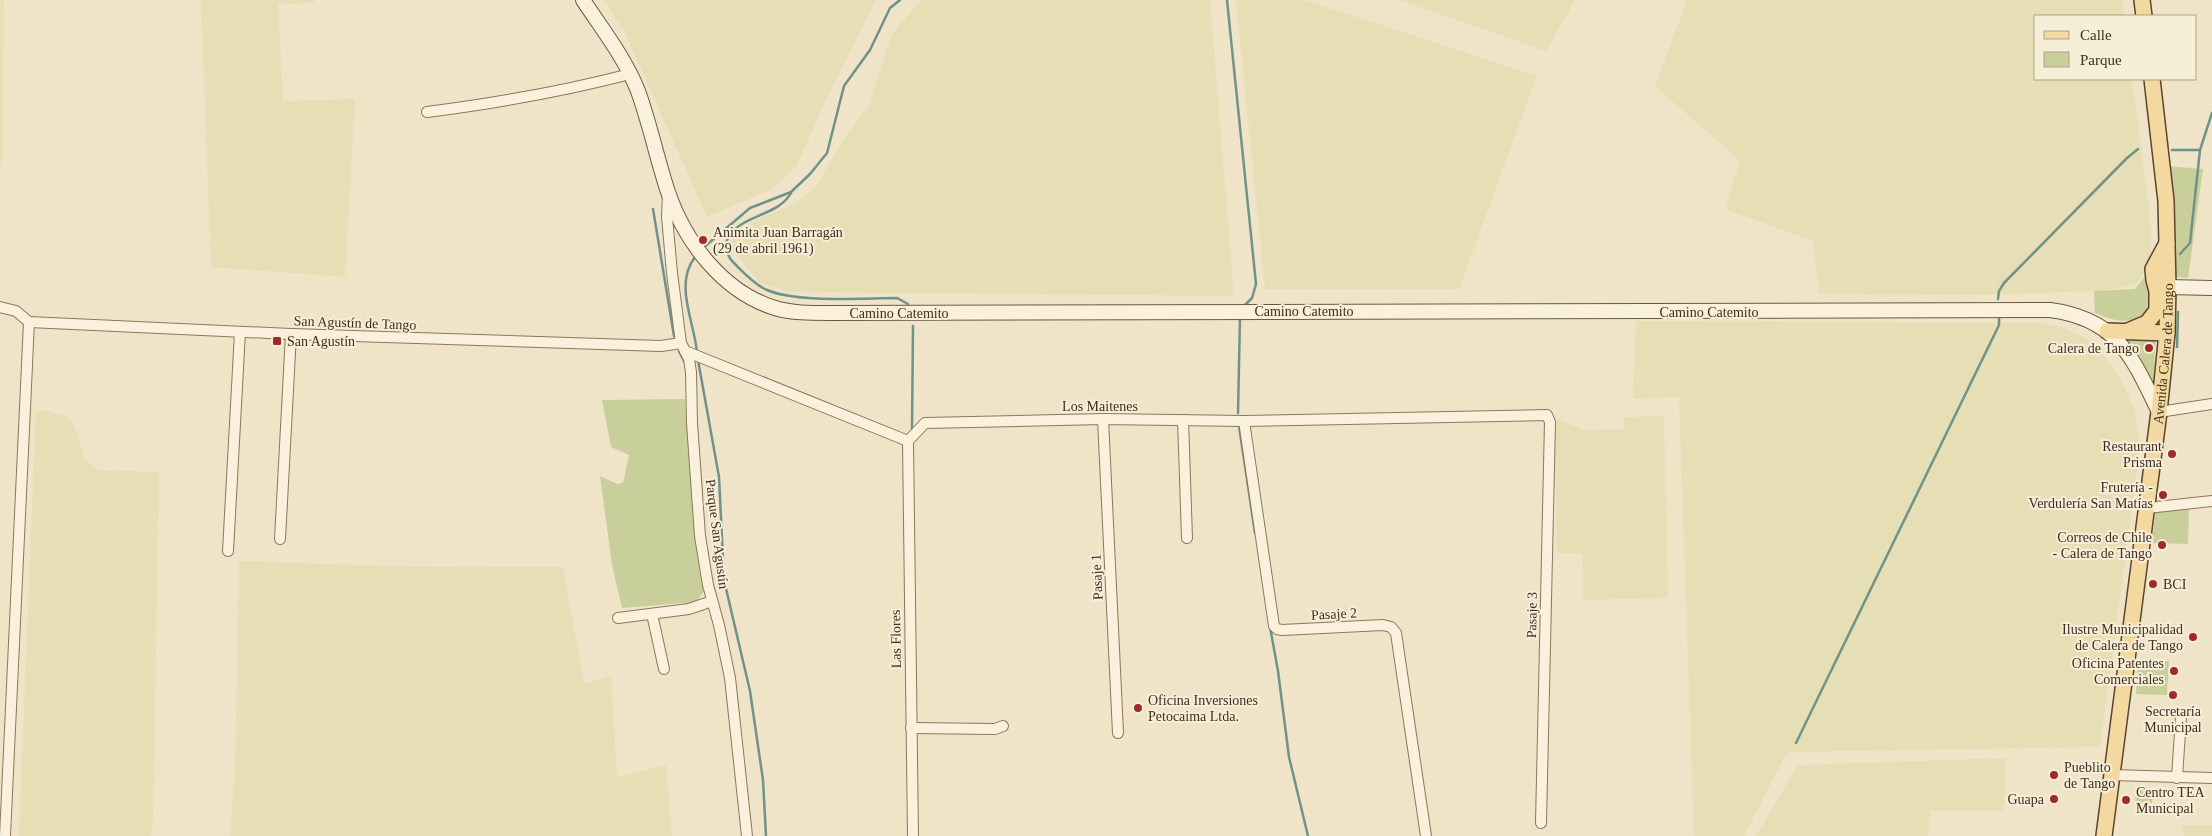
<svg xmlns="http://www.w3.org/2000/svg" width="2212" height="836" font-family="Georgia,serif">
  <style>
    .farmland { fill: #e6deb5 }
    .green { fill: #c9cf9b }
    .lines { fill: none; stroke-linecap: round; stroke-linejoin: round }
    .stream { stroke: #6f938a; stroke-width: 2.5 }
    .minor-casing { stroke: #8d765c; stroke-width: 12 }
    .secondary-casing { stroke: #6f573f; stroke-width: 16 }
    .primary-casing { stroke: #5b4430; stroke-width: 18 }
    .minor { stroke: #faf1dc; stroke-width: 10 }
    .secondary { stroke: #faf1dc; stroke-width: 14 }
    .primary { stroke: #f3d9a0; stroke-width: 15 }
    .poi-dot { fill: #9e2a2b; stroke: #f7eed8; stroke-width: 2 }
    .labels { text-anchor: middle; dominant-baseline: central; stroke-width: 4; stroke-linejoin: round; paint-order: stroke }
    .poi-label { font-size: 14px; fill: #3d2e20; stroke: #f7eed8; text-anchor: end }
    .street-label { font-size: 14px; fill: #3d2e20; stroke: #f7eed8 }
  </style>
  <rect width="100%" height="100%" fill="#f0e4c8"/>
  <g class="farmland">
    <polygon points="0,0 4,0 2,167 0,167"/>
    <polygon points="201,0 314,0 314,3 278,4 283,101 355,99 345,277 211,267"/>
    <polygon points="604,0 876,0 823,106 797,166 770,190 707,217 624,31"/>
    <polygon points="921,0 1210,0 1234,296 790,292 760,283 727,244 758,219 795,204 815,188 847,134 868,107 892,34"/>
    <polygon points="1236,0 1305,0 1537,76 1459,289 1265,289"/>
    <polygon points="1399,0 1575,0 1546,51"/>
    <polygon points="1687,0 2122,0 2124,16 2036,16 2036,79 2132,79 2150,215 2151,253 2148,266 2137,283 2121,288 2098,291 1983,295 1819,294 1813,241 1725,209 1740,161 1655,86"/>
    <polygon points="1636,321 2041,323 2062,327 2089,340 2106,358 2124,386 2135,411 2139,439 2138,464 2100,747 1790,752 1785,756 1744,836 1694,836 1679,397 1633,399"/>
    <polygon points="46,410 70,418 78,435 83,457 97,470 159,472 153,826 150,836 19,836 36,412"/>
    <polygon points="1664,416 1668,598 1583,600 1582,553 1557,553 1554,418 1585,430 1624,429 1624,417"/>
    <polygon points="239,561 386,566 563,567 584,684 611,676 617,777 666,765 672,836 230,836 235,771"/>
    <polygon points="2006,758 2004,811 1930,811 1928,836 1756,836 1798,765"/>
    <polygon points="2181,825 2212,825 2212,836 2184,836"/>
  </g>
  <g class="green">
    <polygon points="2167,166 2203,169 2188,278 2175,277"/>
    <path d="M2147,274L2150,280L2151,307C2134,327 2116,322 2095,313L2094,291L2135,289Z"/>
    <polygon points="2121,333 2156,336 2153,384 2138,354"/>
    <polygon points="685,399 698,562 704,591 696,602 622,608 612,565 600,476 617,484 623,483 629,455 611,447 602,400"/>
    <polygon points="2189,509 2188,544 2151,543 2156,511"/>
    <polygon points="2138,660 2169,661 2167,695 2136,694"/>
    <polygon points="2137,787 2154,789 2152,803 2135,802"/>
  </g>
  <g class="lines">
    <g class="stream">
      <polyline points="1227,0 1256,284 1252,298 1245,305"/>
      <polyline points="2172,150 2200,150"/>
      <path d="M791,193C778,216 744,214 729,236C723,245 727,257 735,264C744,273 755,285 767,290C797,303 864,298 897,298L908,304"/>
      <polyline points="653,209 674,336"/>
      <polyline points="703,248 750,208 791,192 810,174 827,153 844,86 870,50 890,8 900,0"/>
      <polyline points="2180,254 2190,243 2200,150 2212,113"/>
      <path d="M695,257C674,284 694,321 697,352"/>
      <polyline points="1998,299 1999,291 2004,283 2127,158 2138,149"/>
      <polyline points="2177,347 2178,312"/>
      <polyline points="679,351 685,363"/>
      <polyline points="698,360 719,477 724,580 750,691 763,780 766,836"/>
      <polyline points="1238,413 1240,317"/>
      <polyline points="1239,426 1255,533"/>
      <polyline points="912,428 913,326"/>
      <polyline points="1270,627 1278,671 1289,757 1308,836"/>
      <polyline points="1796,743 1999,325 1999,318"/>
    </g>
    <defs>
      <g id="minor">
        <path d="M427,112C497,103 561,92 630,74"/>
        <polyline points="668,194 667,217 672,273 681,343 689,359 691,372 692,423 700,536 708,585 719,625 730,678 747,836"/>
        <polyline points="0,307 16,311 29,322"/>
        <polyline points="29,322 291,334 661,346 681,343"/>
        <polyline points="685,351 908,441"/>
        <polyline points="2159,412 2212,404"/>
        <polyline points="1103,419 1118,733"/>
        <polyline points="1183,420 1187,538"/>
        <polyline points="1244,421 1274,626 1277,629 1282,630 1383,625 1391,627 1396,633 1426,836"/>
        <polyline points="908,441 925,423 1103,419 1244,421 1547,415 1550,422 1541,823"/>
        <polyline points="908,441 913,836"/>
        <polyline points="2147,508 2212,501"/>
        <polyline points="280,539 291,334"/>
        <polyline points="228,551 240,332"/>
        <polyline points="652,614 664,669"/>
        <polyline points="618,618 689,609 712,601"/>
        <polyline points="911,728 995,729 1003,726"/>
        <polyline points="2112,775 2212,778"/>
        <polyline points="2177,778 2181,717"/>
        <polyline points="5,836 29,322"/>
      </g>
      <g id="secondary">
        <path d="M583,0C602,29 625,58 638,91C650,124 657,159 668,192C685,242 723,292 775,308C792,313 810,313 828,313L2050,310C2118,319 2132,357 2159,412"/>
        <polyline points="2168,287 2212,288"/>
      </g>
      <g id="primary">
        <polyline points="2142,0 2144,16"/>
        <polyline points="2157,312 2157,291 2154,280 2153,269 2167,243"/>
        <polyline points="2107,331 2167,333"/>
        <polyline points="2128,331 2147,323 2161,305"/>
        <path id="s1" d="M2104,836L2159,412L2167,333L2168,287L2166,201L2152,79"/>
      </g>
    </defs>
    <use href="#minor" class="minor-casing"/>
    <use href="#secondary" class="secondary-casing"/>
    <use href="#primary" class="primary-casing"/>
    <use href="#minor" class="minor"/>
    <use href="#secondary" class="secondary"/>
    <use href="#primary" class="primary"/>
  </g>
  <g class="poi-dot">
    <circle cx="703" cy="240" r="5"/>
    <rect x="272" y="336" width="10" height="10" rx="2.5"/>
    <circle cx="2149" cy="348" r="5"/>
    <circle cx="2172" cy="454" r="5"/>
    <circle cx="2163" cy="495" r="5"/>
    <circle cx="2162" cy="545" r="5"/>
    <circle cx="2153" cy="584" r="5"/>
    <circle cx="2193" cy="637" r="5"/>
    <circle cx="2174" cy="671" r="5"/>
    <circle cx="2173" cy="695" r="5"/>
    <circle cx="1138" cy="708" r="5"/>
    <circle cx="2054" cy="775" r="5"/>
    <circle cx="2054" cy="799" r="5"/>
    <circle cx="2126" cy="800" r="5"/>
  </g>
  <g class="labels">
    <g class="poi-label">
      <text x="713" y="232" text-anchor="start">Animita Juan Barragán<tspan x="713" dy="16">(29 de abril 1961)</tspan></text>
      <text x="287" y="341" text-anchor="start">San Agustín</text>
      <text x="2139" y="348">Calera de Tango</text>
      <text x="2162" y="446">Restaurant<tspan x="2162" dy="16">Prisma</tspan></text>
      <text x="2153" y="487">Frutería -<tspan x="2153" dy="16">Verdulería San Matías</tspan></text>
      <text x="2152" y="537">Correos de Chile<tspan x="2152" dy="16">- Calera de Tango</tspan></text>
      <text x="2163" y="584" text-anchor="start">BCI</text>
      <text x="2183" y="629">Ilustre Municipalidad<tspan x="2183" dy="16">de Calera de Tango</tspan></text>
      <text x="2164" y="663">Oficina Patentes<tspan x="2164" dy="16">Comerciales</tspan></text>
      <text x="1148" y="700" text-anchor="start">Oficina Inversiones<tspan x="1148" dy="16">Petocaima Ltda.</tspan></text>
      <text x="2173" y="711" text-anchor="middle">Secretaría<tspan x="2173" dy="16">Municipal</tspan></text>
      <text x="2064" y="767" text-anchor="start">Pueblito<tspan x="2064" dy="16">de Tango</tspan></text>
      <text x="2136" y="792" text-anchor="start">Centro TEA<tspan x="2136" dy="16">Municipal</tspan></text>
      <text x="2044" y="799">Guapa</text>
    </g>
    <g class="street-label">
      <text x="1304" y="311">Camino Catemito</text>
      <text x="1709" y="312">Camino Catemito</text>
      <text x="899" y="313">Camino Catemito</text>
      <text transform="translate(355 323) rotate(2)">San Agustín de Tango</text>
      <text stroke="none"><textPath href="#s1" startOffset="486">Avenida Calera de Tango</textPath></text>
      <text x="1100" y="406">Los Maitenes</text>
      <text transform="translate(717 534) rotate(83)">Parque San Agustín</text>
      <text transform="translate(1097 577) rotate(-93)">Pasaje 1</text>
      <text transform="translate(1334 614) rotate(-3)">Pasaje 2</text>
      <text transform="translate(1532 615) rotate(-89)">Pasaje 3</text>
      <text transform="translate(896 639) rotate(-91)">Las Flores</text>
    </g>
  </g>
  <rect x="2034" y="15" width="162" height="65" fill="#f7eed8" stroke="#ada18e"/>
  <rect x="2044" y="31" width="25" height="8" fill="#f3d9a0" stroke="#ada18e"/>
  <text x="2080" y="40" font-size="15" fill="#3d2e20">Calle</text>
  <rect x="2044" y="52" width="25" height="15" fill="#c9cf9b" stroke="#ada18e"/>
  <text x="2080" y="65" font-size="15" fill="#3d2e20">Parque</text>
</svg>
